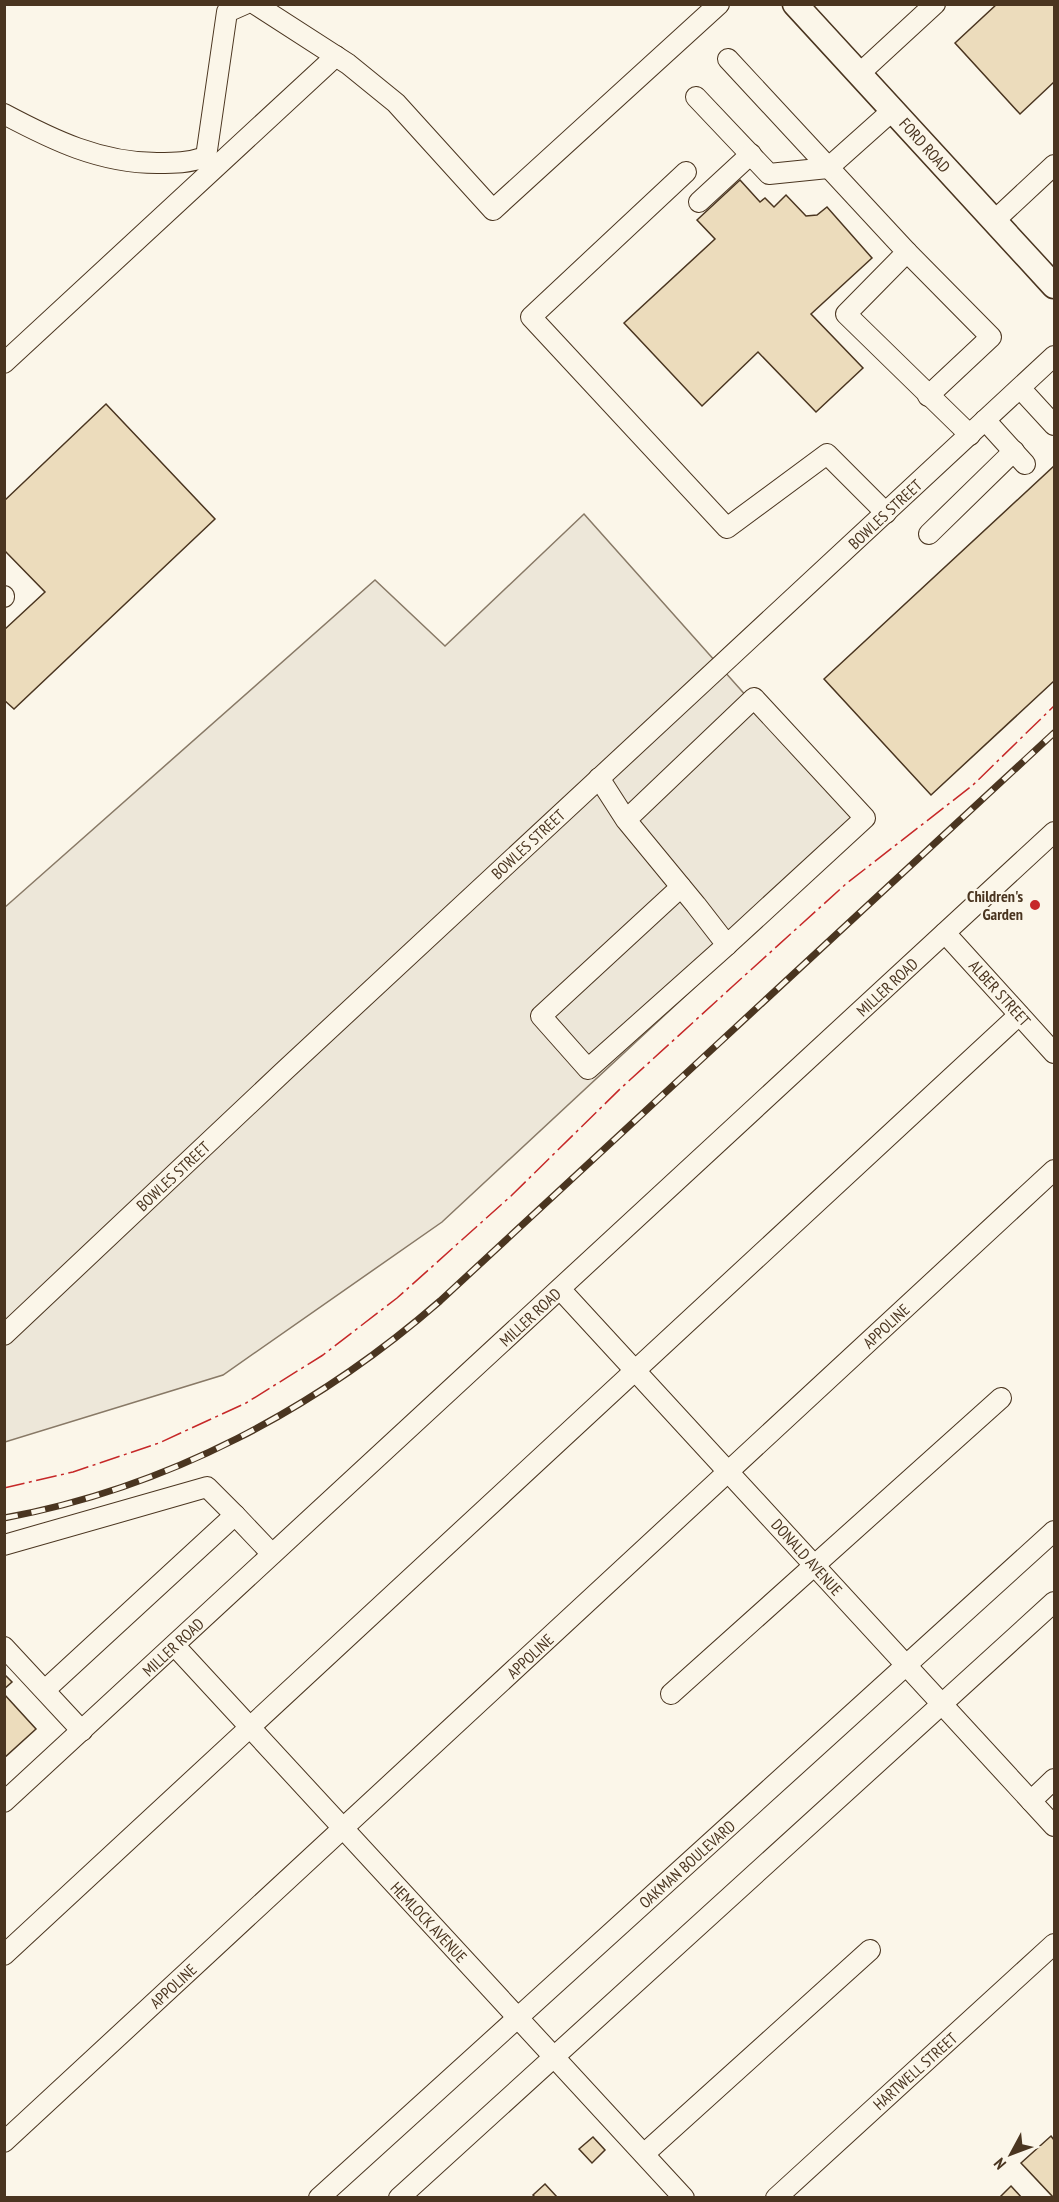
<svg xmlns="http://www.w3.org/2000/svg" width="1059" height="2202" font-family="'PT Sans Narrow',sans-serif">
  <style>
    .parking { fill: #ede7d9; stroke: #887966; stroke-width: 1.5 }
    .building { fill: #ecdcbc; stroke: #4a3520; stroke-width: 1.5 }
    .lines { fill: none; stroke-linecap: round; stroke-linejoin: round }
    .minor-casing { stroke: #4a3520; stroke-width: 22 }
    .major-casing { stroke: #4a3520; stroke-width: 27 }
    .minor { stroke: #fbf6e9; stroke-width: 20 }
    .major { stroke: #fbf6e9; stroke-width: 24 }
    .rail-casing { stroke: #4a3520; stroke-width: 7 }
    .rail { stroke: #fbf6e9; stroke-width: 4.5; stroke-dasharray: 14; stroke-linecap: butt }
    .power { stroke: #c62828; stroke-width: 1.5; stroke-dasharray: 21 4.5 3 4.5; stroke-linecap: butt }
    .poi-dot { fill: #c62828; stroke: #fbf6e9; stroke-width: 2 }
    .labels { text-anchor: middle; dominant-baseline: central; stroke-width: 4.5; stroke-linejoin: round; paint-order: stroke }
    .street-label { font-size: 16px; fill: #4a3520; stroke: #fbf6e9 }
    .poi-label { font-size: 16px; font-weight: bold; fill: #4a3520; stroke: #fbf6e9; text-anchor: end }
  </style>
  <rect width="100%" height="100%" fill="#fbf6e9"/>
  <polygon class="parking" points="584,514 865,829 442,1222 223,1375 5,1442 4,908 375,580 445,646"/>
  <g class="building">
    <polygon points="997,4 1054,4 1054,82 1020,114 955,43"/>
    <polygon points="740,180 760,202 765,198 774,207 786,195 806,216 817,215 827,207 872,258 811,314 863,368 816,412 758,352 702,406 624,323 715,239 697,220"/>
    <polygon points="106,404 215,519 14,709 4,700 4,630 45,592 4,550 4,501"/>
    <polygon points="1054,466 1054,681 931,795 824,679"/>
    <polygon points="4,1674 12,1682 4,1689"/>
    <polygon points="4,1694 36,1729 4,1758"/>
    <polygon points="1051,2136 1054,2140 1054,2198 1021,2163"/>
    <polygon points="593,2137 605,2150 592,2163 579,2149"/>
    <polygon points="545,2184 557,2197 556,2198 536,2198 533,2195"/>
    <polygon points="1011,2186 1022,2198 999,2198"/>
  </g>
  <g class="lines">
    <defs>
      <g id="minor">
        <polyline points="255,4 348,64 396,103 493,210 719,4"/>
        <polyline points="728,59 907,252 846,314 970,435"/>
        <polyline points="859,74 935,4"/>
        <polyline points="696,97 769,174 828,168 893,110"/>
        <path d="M4,114C53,140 100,163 157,163C176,163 187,163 206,157L227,12L245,4"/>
        <polyline points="686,172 531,317 727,528 827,454 886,513"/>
        <polyline points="699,202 751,154"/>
        <polyline points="994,221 1054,165"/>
        <polyline points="907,252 991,337 928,396"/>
        <polyline points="4,363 336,56"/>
        <polyline points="1020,388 1054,425"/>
        <polyline points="985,420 1025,464"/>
        <polyline points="929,534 1014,451"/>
        <polyline points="4,596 4,597"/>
        <polyline points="599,778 626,820 696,905 727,945 865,818 754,698 626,820"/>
        <polyline points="681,887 541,1016 588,1069 727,945"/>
        <polyline points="945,933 1054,1053"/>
        <polyline points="560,1289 1054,1826"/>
        <polyline points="4,1335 282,1073 1054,356"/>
        <polyline points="235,1515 272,1554"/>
        <polyline points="4,1545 207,1487 235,1515 45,1690"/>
        <polyline points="175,1646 684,2198"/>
        <polyline points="4,1647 82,1731"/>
        <polyline points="671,1694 1001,1398"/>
        <polyline points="1031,1801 1054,1779"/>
        <polyline points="4,1802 1054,832"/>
        <polyline points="4,1955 1019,1015"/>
        <polyline points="4,2142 1054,1170"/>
        <polyline points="644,2154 870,1950"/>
        <polyline points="319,2198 1054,1531"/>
        <polyline points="399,2198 1054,1602"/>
        <polyline points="776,2198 1054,1944"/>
      </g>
      <polyline id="major" points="795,4 1054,286"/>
    </defs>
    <use href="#minor" class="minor-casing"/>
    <use href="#major" class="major-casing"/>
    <use href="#minor" class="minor"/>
    <use href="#major" class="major"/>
    <defs>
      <path id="rail" d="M4,1518C167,1488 316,1409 440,1301L1054,733"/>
    </defs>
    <use href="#rail" class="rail-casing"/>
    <use href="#rail" class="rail"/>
    <polyline class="power" points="4,1488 73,1472 159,1443 246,1403 323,1355 397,1298 511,1196 620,1089 733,986 847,883 973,785 1054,706"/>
  </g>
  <circle class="poi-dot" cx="1035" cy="905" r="6"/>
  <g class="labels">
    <g class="street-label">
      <text transform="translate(925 145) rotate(48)">FORD ROAD</text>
      <text transform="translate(885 514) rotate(-43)">BOWLES STREET</text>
      <text transform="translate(528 844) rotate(-43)">BOWLES STREET</text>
      <text transform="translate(887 987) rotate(-43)">MILLER ROAD</text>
      <text transform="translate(1000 993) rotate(48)">ALBER STREET</text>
      <text transform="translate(173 1176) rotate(-43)">BOWLES STREET</text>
      <text transform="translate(530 1317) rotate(-43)">MILLER ROAD</text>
      <text transform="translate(886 1326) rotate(-43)">APPOLINE</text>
      <text transform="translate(807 1557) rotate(48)">DONALD AVENUE</text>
      <text transform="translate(173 1647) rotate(-43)">MILLER ROAD</text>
      <text transform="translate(530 1656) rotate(-43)">APPOLINE</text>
      <text transform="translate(687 1864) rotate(-42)">OAKMAN BOULEVARD</text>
      <text transform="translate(429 1922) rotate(47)">HEMLOCK AVENUE</text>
      <text transform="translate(173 1986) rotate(-43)">APPOLINE</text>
      <text transform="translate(915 2071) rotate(-42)">HARTWELL STREET</text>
    </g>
    <g class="poi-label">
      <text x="1023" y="896">Children's<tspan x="1023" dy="18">Garden</tspan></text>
    </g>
  </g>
  <rect width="1059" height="2202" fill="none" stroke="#4a3520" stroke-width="12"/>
  <g transform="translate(1011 2154) rotate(229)" stroke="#fbf6e9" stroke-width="4.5" paint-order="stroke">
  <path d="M0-4.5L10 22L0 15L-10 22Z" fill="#4a3520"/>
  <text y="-9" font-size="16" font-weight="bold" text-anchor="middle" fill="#4a3520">N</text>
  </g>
</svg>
